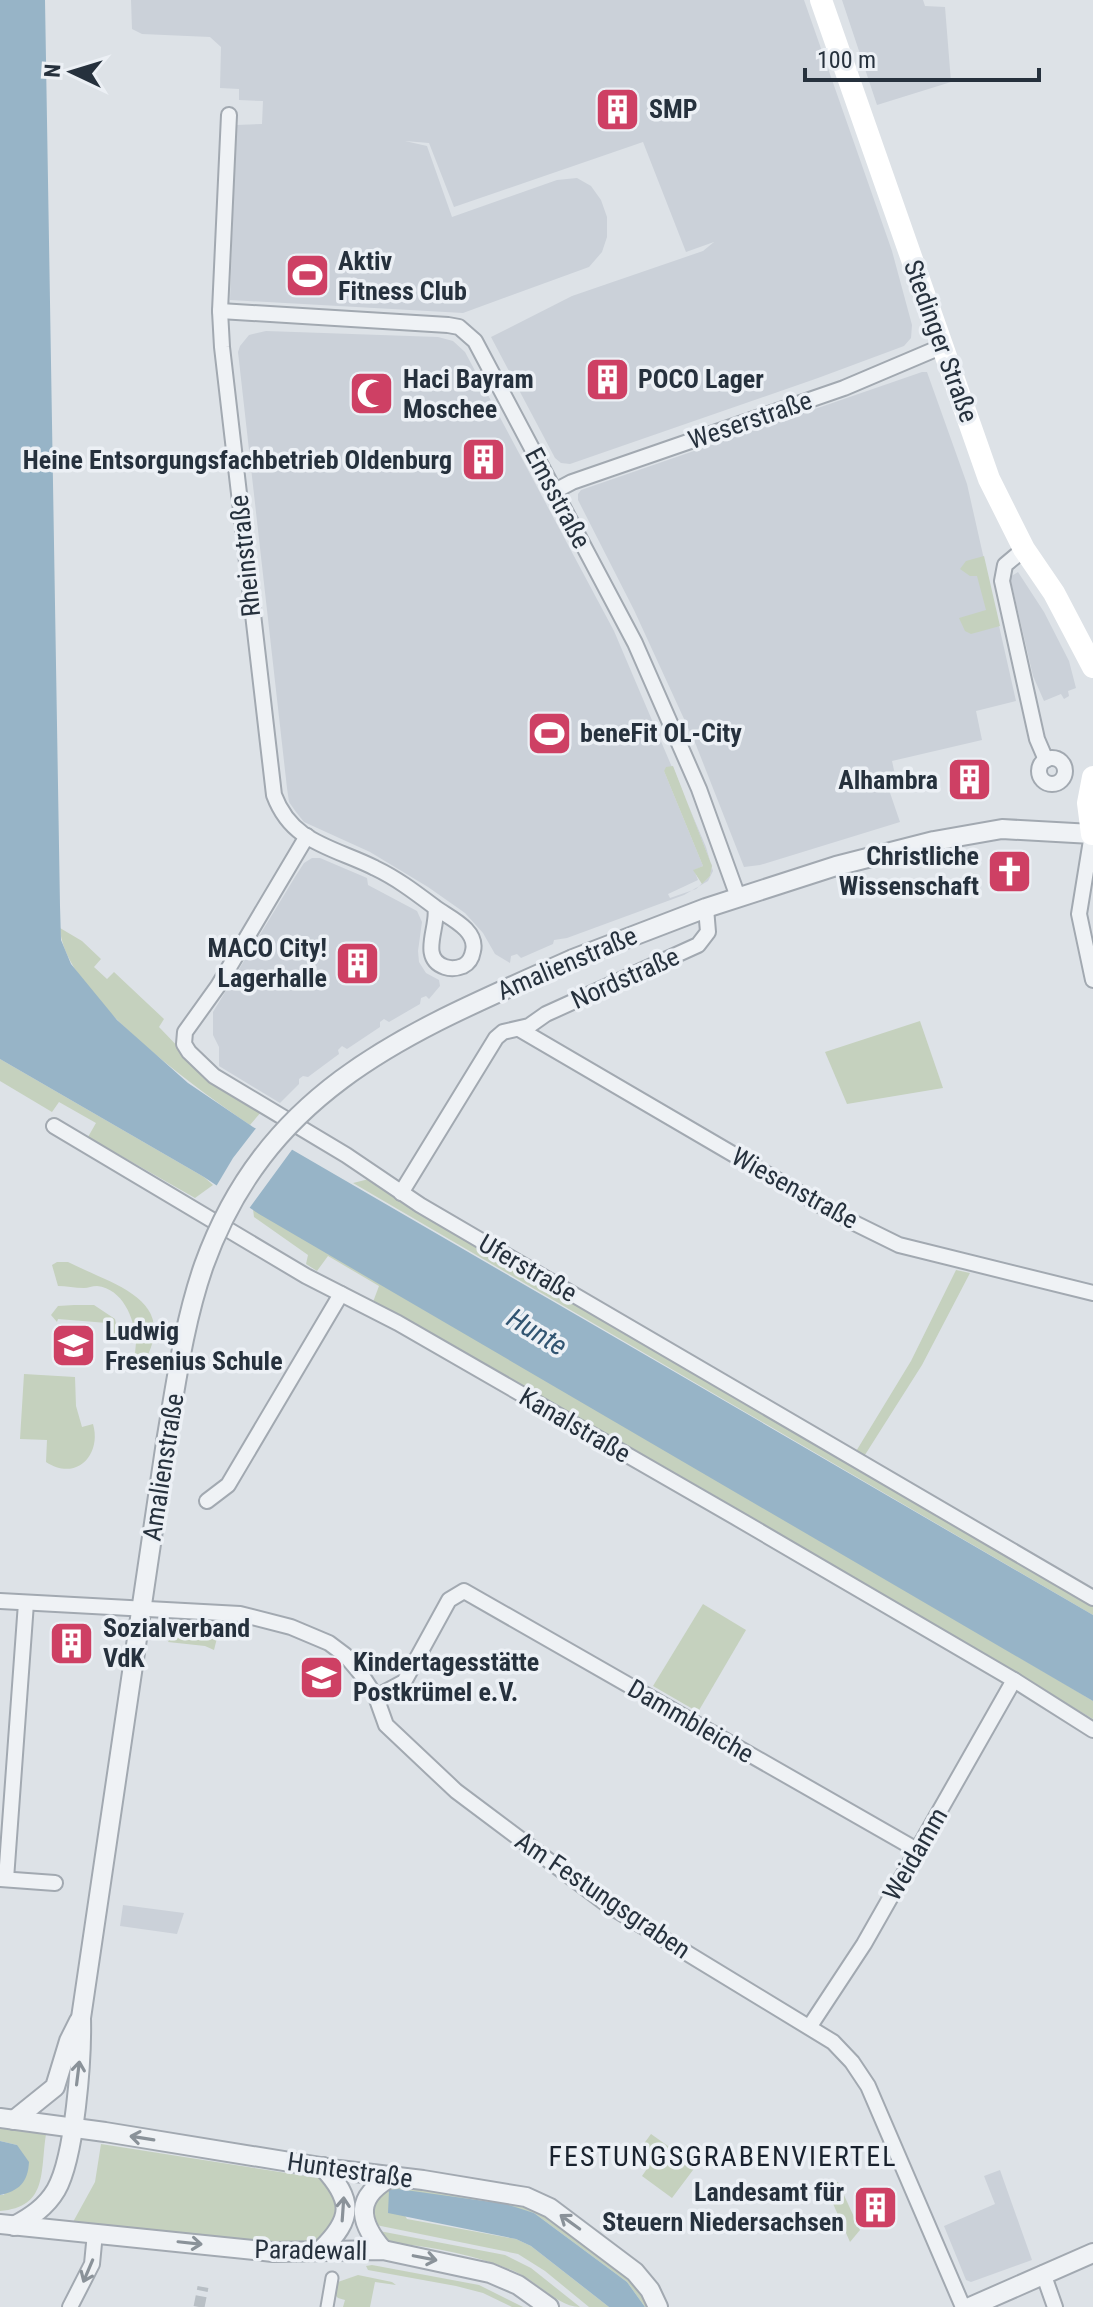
<svg xmlns="http://www.w3.org/2000/svg" width="1093" height="2307" font-family="'Roboto Condensed',sans-serif">
  <style>
    .built { fill: #cbd1d9; fill-rule: evenodd }
    .green { fill: #c5d1be }
    .water { fill: #97b4c7 }
    .pier { fill: #dde2e7 }
    .lines { fill: none; stroke-linecap: round; stroke-linejoin: round }
    .pedestrian-tunnel { stroke: #b8bfc5; stroke-width: 11; stroke-dasharray: 11 5.5; stroke-linecap: butt }
    .pedestrian-casing { stroke: #a2a9b1; stroke-width: 15 }
    .minor-casing { stroke: #a2a9b1; stroke-width: 18 }
    .tertiary-casing { stroke: #a2a9b1; stroke-width: 22 }
    .pedestrian { stroke: #eff2f5; stroke-width: 11 }
    .minor { stroke: #eff2f5; stroke-width: 14 }
    .tertiary { stroke: #eff2f5; stroke-width: 18 }
    .secondary { stroke: #fff; stroke-width: 22 }
    .tertiary-bridge-casing { stroke: #a2a9b1; stroke-width: 22; stroke-linecap: butt }
    .tertiary-bridge { stroke: #eff2f5; stroke-width: 18 }
    .oneway { stroke: #8a9299 }
    .labels { text-anchor: middle; dominant-baseline: central; stroke-width: 7; stroke-linejoin: round; paint-order: stroke }
    .poi-label { font-size: 26px; font-weight: bold; fill: #26313d; stroke: #ecf0f5; text-anchor: start }
    .street-label { font-size: 26px; fill: #26313d; stroke: #ecf0f5 }
    .water-label { font-size: 28px; font-style: italic; fill: #315471; stroke: #ecf0f5 }
    .neighbourhood-label { font-size: 28px; letter-spacing: 2px; fill: #19222e; stroke: #ecf0f5 }
  </style>
  <rect width="100%" height="100%" fill="#dde2e7"/>
  <g class="built">
    <polygon points="131,0 804,0 892,251 912,325 911,338 904,346 818,378 570,464 561,463 555,458 491,337 572,296 703,251 714,242 686,252 643,142 454,207 429,143 405,141 427,146 452,217 557,180 577,178 591,186 601,200 607,217 607,237 602,252 589,267 463,313 230,300 236,125 262,124 263,101 239,100 239,89 220,88 221,47 210,37 142,34 132,29"/>
    <polygon points="842,0 923,0 925,6 945,7 951,82 877,105"/>
    <path d="M266,331L438,337L453,341L465,352L614,631L706,847L713,871L708,881L684,895L567,938L554,940L553,944L521,958L517,954L511,956L510,963L495,954L483,933L465,913L428,887L370,852L304,822L296,812L289,802L287,788L238,352L240,346L249,335ZM673,767L712,866L710,876L696,889L670,898L668,894L698,880L694,870L703,866L664,771Z"/>
    <polygon points="922,372 927,372 967,484 1016,701 976,711 982,740 892,761 897,784 888,787 900,822 760,865 744,867 696,745 634,610 578,500 578,494 581,490"/>
    <polygon points="1018,572 1044,612 1069,661 1076,688 1068,691 1069,696 1064,699 1061,694 1044,701 1033,676 1010,577"/>
    <polygon points="312,858 320,858 367,878 368,885 417,911 422,922 418,951 419,962 426,973 439,980 440,986 429,999 426,996 421,998 420,1004 389,1022 384,1019 380,1022 380,1027 347,1049 342,1046 338,1050 339,1054 308,1077 303,1076 299,1079 299,1084 280,1103 219,1066 219,1047 213,1035 213,1012 295,877 304,863"/>
    <polygon points="123,1905 184,1913 177,1934 120,1926"/>
    <polygon points="1000,2170 1032,2260 971,2282 966,2280 944,2226 995,2204 984,2176"/>
  </g>
  <g class="green">
    <polygon points="984,556 1000,626 971,634 965,631 959,618 986,610 977,576 970,576 960,569 966,561"/>
    <polygon points="673,766 712,866 710,876 702,884 693,870 703,866 664,771 666,767"/>
    <path d="M60,928L82,941L101,959L94,967L107,979L114,972L164,1019L159,1027L210,1080L262,1111L250,1125C197,1089 63,994 60,928Z"/>
    <polygon points="920,1021 943,1088 847,1104 825,1052"/>
    <polygon points="0,1059 204,1177 213,1185 195,1198 88,1137 96,1123 59,1102 52,1112 0,1081"/>
    <polygon points="373,1178 399,1196 1093,1605 1093,1615 353,1183"/>
    <polygon points="253,1209 1070,1687 1093,1701 1093,1719 712,1494 435,1335 373,1302 379,1286 328,1256 317,1271 306,1264 308,1255 254,1217"/>
    <path d="M57,1262H68C117,1287 185,1300 139,1371C132,1361 136,1352 136,1340C134,1318 123,1289 97,1286C92,1286 88,1288 84,1288C75,1288 66,1286 58,1286L52,1265Z"/>
    <polygon points="956,1270 970,1273 922,1365 863,1458 855,1453 911,1361"/>
    <polygon points="74,1305 94,1305 115,1319 120,1343 106,1341 107,1323 58,1319 57,1322 51,1315 58,1306"/>
    <path d="M24,1374L75,1377L76,1406L82,1427L93,1424C102,1455 76,1482 46,1462L47,1440L20,1439Z"/>
    <polygon points="703,1604 746,1630 698,1712 653,1686"/>
    <polygon points="179,1622 220,1626 214,1650 205,1646 168,1642"/>
    <path d="M0,2127L46,2134C40,2173 48,2207 0,2211V2195H4L17,2145L0,2141Z"/>
    <polygon points="651,2134 696,2166 672,2198 642,2176 651,2163 637,2153"/>
    <path d="M101,2144L325,2179L337,2191L338,2216L317,2243C236,2248 154,2231 73,2222L95,2182Z"/>
    <polygon points="823,2181 838,2182 860,2230 850,2242"/>
    <path d="M393,2184L524,2203C564,2223 625,2272 653,2307H645L627,2282L534,2213L485,2201L389,2190L407,2219L516,2239L531,2246L609,2307H589L545,2271L518,2254L371,2224L372,2202Z"/>
    <path d="M374,2230L505,2255L531,2268L580,2307C558,2307 537,2281 516,2272C478,2255 424,2245 382,2242Z"/>
    <polygon points="372,2265 479,2285 523,2307 512,2307 483,2293 456,2286 368,2270 366,2266"/>
    <polygon points="358,2275 392,2282 396,2285 375,2282 370,2307 343,2307 345,2300 338,2298 334,2294 335,2283"/>
  </g>
  <g class="water">
    <polygon points="0,0 45,0 60,906 61,940 71,964 117,1020 188,1083 253,1127 1093,1615 1093,1701 259,1214 204,1177 0,1059"/>
    <path d="M0,2141L17,2145L29,2162C28,2182 19,2191 0,2195Z"/>
    <polygon points="398,2189 506,2204 534,2213 627,2282 645,2307 609,2307 531,2246 516,2239 388,2213 389,2190"/>
  </g>
  <polygon class="pier" points="255,1124 300,1149 294,1147 248,1210 214,1190 233,1158 257,1127"/>
  <g class="lines">
    <polyline class="pedestrian-tunnel" points="199,2307 203,2287"/>
    <defs>
      <polyline id="pedestrian" points="327,2307 332,2278"/>
      <g id="minor">
        <path d="M229,115L220,311L222,347L274,795C280,811 289,824 303,834C324,849 352,856 375,868C398,879 416,893 436,908C450,918 478,930 473,951C472,957 469,963 463,966C458,968 451,969 445,967C418,958 440,925 435,907"/>
        <polyline points="220,311 448,325 459,327 475,341 635,643 699,789 738,897"/>
        <polyline points="555,491 572,482 844,388 943,346"/>
        <polyline points="1024,549 1005,565 1002,581 1037,739 1046,760"/>
        <circle cx="1052" cy="771" r="13"/>
        <polyline points="1092,834 1079,914 1093,980"/>
        <polyline points="307,836 218,986 185,1032 184,1044 189,1052 214,1076 346,1155 420,1205 1093,1598"/>
        <polyline points="519,1029 832,1212 899,1245 1093,1293"/>
        <polyline points="54,1126 306,1276 398,1323 735,1517 1014,1680 1093,1730"/>
        <polyline points="401,1193 496,1038 503,1032 529,1026 546,1014 698,945 708,932 706,908"/>
        <polyline points="207,1501 228,1485 341,1294"/>
        <polyline points="0,1601 240,1614 291,1627 329,1643 345,1655 361,1674 376,1697 386,1725 456,1791 608,1905 833,2042 852,2062 868,2086 963,2307"/>
        <polyline points="376,1697 404,1682 449,1600 464,1591 917,1850"/>
        <polyline points="0,1879 55,1883"/>
        <polyline points="6,1879 26,1603"/>
        <polyline points="810,2026 864,1944 1014,1680"/>
        <polyline points="1043,2273 1055,2307"/>
        <polyline points="70,2307 92,2264 95,2233"/>
      </g>
      <g id="tertiary">
        <polyline points="573,959 706,908 836,866 934,841 1002,829 1092,834"/>
        <polyline points="0,2118 105,2132 339,2170 423,2180 526,2197 550,2208 635,2272 650,2290 658,2307"/>
        <polyline points="14,2120 55,2087 69,2041 79,2021"/>
        <polyline points="0,2224 273,2252 383,2250 490,2273 518,2285 549,2307"/>
        <path d="M14,2226C31,2217 46,2207 56,2190C75,2157 82,2058 81,2018L166,1442"/>
        <path d="M321,2250C354,2218 353,2200 323,2167"/>
        <path d="M383,2250C357,2220 355,2196 393,2176"/>
        <polyline points="970,2307 1093,2253"/>
      </g>
    </defs>
    <use href="#pedestrian" class="pedestrian-casing"/>
    <use href="#minor" class="minor-casing"/>
    <use href="#tertiary" class="tertiary-casing"/>
    <use href="#pedestrian" class="pedestrian"/>
    <use href="#minor" class="minor"/>
    <use href="#tertiary" class="tertiary"/>
    <g class="secondary">
      <polyline points="821,0 989,479 1024,549 1054,593 1093,667"/>
      <polyline points="1092,834 1088,803 1093,777"/>
    </g>
    <defs>
      <path id="tertiary-bridge" d="M166,1442C176,1383 184,1322 204,1265C269,1085 412,1031 573,959"/>
    </defs>
    <use href="#tertiary-bridge" class="tertiary-bridge-casing"/>
    <use href="#tertiary-bridge" class="tertiary-bridge"/>
  </g>
  <defs><path id="oneway-shaft" d="M-6 0H5M1.5-3L5.5 0L1.5 3" fill="none" stroke-width="1.6" stroke-linecap="round" stroke-linejoin="round" transform="scale(2)"/></defs>
  <g class="oneway">
    <use href="#oneway-shaft" transform="translate(78 2073) rotate(-83)"/>
    <use href="#oneway-shaft" transform="translate(142 2138) rotate(-171)"/>
    <use href="#oneway-shaft" transform="translate(343 2209) rotate(-86)"/>
    <use href="#oneway-shaft" transform="translate(570 2222) rotate(-144)"/>
    <use href="#oneway-shaft" transform="translate(190 2243) rotate(6)"/>
    <use href="#oneway-shaft" transform="translate(425 2258) rotate(11)"/>
    <use href="#oneway-shaft" transform="translate(88 2271) rotate(113)"/>
  </g>
  <defs>
    <symbol id="building-square" viewBox="-11 -11 22 22"><rect x="-9" y="-9" width="18" height="18" rx="4" fill="#ce4064" stroke="#ecf0f5"/><path d="M-4-6H4V6H1V3H-1V6H-4ZM-2.5-4.3h1.7v1.8h-1.7ZM.8-4.3h1.7v1.8H.8ZM-2.5-1h1.7V.8h-1.7ZM.8-1h1.7V.8H.8Z" fill="#fff"/></symbol>
    <symbol id="stadium-square" viewBox="-11 -11 22 22"><rect x="-9" y="-9" width="18" height="18" rx="4" fill="#ce4064" stroke="#ecf0f5"/><path d="M0-5a6.5 5 0 1 0 0 10a6.5 5 0 1 0 0-10ZM-3.5-1.8h7v3.6h-7Z" fill="#fff"/></symbol>
    <symbol id="mosque-square" viewBox="-11 -11 22 22"><rect x="-9" y="-9" width="18" height="18" rx="4" fill="#ce4064" stroke="#ecf0f5"/><path d="M3.5-4.9A6 6 0 1 0 3.5 4.9A5 5 0 1 1 3.5-4.9Z" fill="#fff"/></symbol>
    <symbol id="church-square" viewBox="-11 -11 22 22"><rect x="-9" y="-9" width="18" height="18" rx="4" fill="#ce4064" stroke="#ecf0f5"/><path d="M-1.2-6h2.4v3.5h3.3v2.4h-3.3V6h-2.4V-.1h-3.3v-2.4h3.3Z" fill="#fff"/></symbol>
    <symbol id="university-square" viewBox="-11 -11 22 22"><rect x="-9" y="-9" width="18" height="18" rx="4" fill="#ce4064" stroke="#ecf0f5"/><path d="M0-5L7-2L0 1L-7-2ZM-4 1L0 2.5L4 1V4Q0 6-4 4Z" fill="#fff"/></symbol>
    <symbol id="school-square" viewBox="-11 -11 22 22"><rect x="-9" y="-9" width="18" height="18" rx="4" fill="#ce4064" stroke="#ecf0f5"/><path d="M0-5L7-2L0 1L-7-2ZM-4 1L0 2.5L4 1V4Q0 6-4 4Z" fill="#fff"/></symbol>
  </defs>
  <g fill-rule="evenodd">
    <use href="#building-square" x="592" y="84" width="51" height="51"/>
    <use href="#stadium-square" x="282" y="250" width="51" height="51"/>
    <use href="#building-square" x="582" y="354" width="51" height="51"/>
    <use href="#mosque-square" x="346" y="368" width="51" height="51"/>
    <use href="#building-square" x="458" y="434" width="51" height="51"/>
    <use href="#stadium-square" x="524" y="708" width="51" height="51"/>
    <use href="#building-square" x="944" y="754" width="51" height="51"/>
    <use href="#church-square" x="984" y="846" width="51" height="51"/>
    <use href="#building-square" x="332" y="938" width="51" height="51"/>
    <use href="#university-square" x="48" y="1320" width="51" height="51"/>
    <use href="#building-square" x="46" y="1618" width="51" height="51"/>
    <use href="#school-square" x="296" y="1652" width="51" height="51"/>
    <use href="#building-square" x="850" y="2182" width="51" height="51"/>
  </g>
  <g class="labels">
    <g class="poi-label">
      <text x="649" y="109">SMP</text>
      <text x="338" y="261">Aktiv<tspan x="338" dy="30">Fitness Club</tspan></text>
      <text x="403" y="379">Haci Bayram<tspan x="403" dy="30">Moschee</tspan></text>
      <text x="638" y="379">POCO Lager</text>
      <text x="452" y="460" text-anchor="end">Heine Entsorgungsfachbetrieb Oldenburg</text>
      <text x="580" y="733">beneFit OL-City</text>
      <text x="938" y="780" text-anchor="end">Alhambra</text>
      <text x="979" y="856" text-anchor="end">Christliche<tspan x="979" dy="30">Wissenschaft</tspan></text>
      <text x="327" y="948" text-anchor="end">MACO City!<tspan x="327" dy="30">Lagerhalle</tspan></text>
      <text x="105" y="1331">Ludwig<tspan x="105" dy="30">Fresenius Schule</tspan></text>
      <text x="103" y="1628">Sozialverband<tspan x="103" dy="30">VdK</tspan></text>
      <text x="353" y="1662">Kindertagesstätte<tspan x="353" dy="30">Postkrümel e.V.</tspan></text>
      <text x="844" y="2192" text-anchor="end">Landesamt für<tspan x="844" dy="30">Steuern Niedersachsen</tspan></text>
    </g>
    <g class="street-label">
      <text transform="translate(941 341) rotate(70)">Stedinger Straße</text>
      <text transform="translate(750 420) rotate(-19)">Weserstraße</text>
      <text transform="translate(558 498) rotate(62)">Emsstraße</text>
      <text transform="translate(245 556) rotate(-96)">Rheinstraße</text>
      <text transform="translate(567 963) rotate(-23)">Amalienstraße</text>
      <text transform="translate(625 978) rotate(-24)">Nordstraße</text>
      <text transform="translate(795 1188) rotate(29)">Wiesenstraße</text>
      <text transform="translate(528 1268) rotate(30)">Uferstraße</text>
      <text transform="translate(575 1425) rotate(30)">Kanalstraße</text>
      <text transform="translate(163 1467) rotate(-81)">Amalienstraße</text>
      <text transform="translate(691 1721) rotate(30)">Dammbleiche</text>
      <text transform="translate(915 1854) rotate(-60)">Weidamm</text>
      <text transform="translate(603 1895) rotate(34)">Am Festungsgraben</text>
      <text transform="translate(350 2170) rotate(8)">Huntestraße</text>
      <text transform="translate(311 2250) rotate(1)">Paradewall</text>
    </g>
    <g class="water-label">
      <text transform="translate(537 1332) rotate(31)">Hunte</text>
    </g>
    <g class="neighbourhood-label">
      <text x="723" y="2156">FESTUNGSGRABENVIERTEL</text>
    </g>
  </g>
  <g transform="translate(72 72) rotate(274)" stroke="#ecf0f5" stroke-width="6" paint-order="stroke">
  <path d="M0-6L14 30L0 20L-14 30Z" fill="#26313d"/>
  <text y="-12" font-size="22" font-weight="bold" text-anchor="middle" fill="#26313d">N</text>
  </g>
  <path d="M805 68v12h234v-12" fill="none" stroke="#26313d" stroke-width="4"/>
  <text x="817" y="68" font-size="24" fill="#26313d" stroke="#ecf0f5" stroke-width="6" paint-order="stroke">100 m</text>
</svg>
